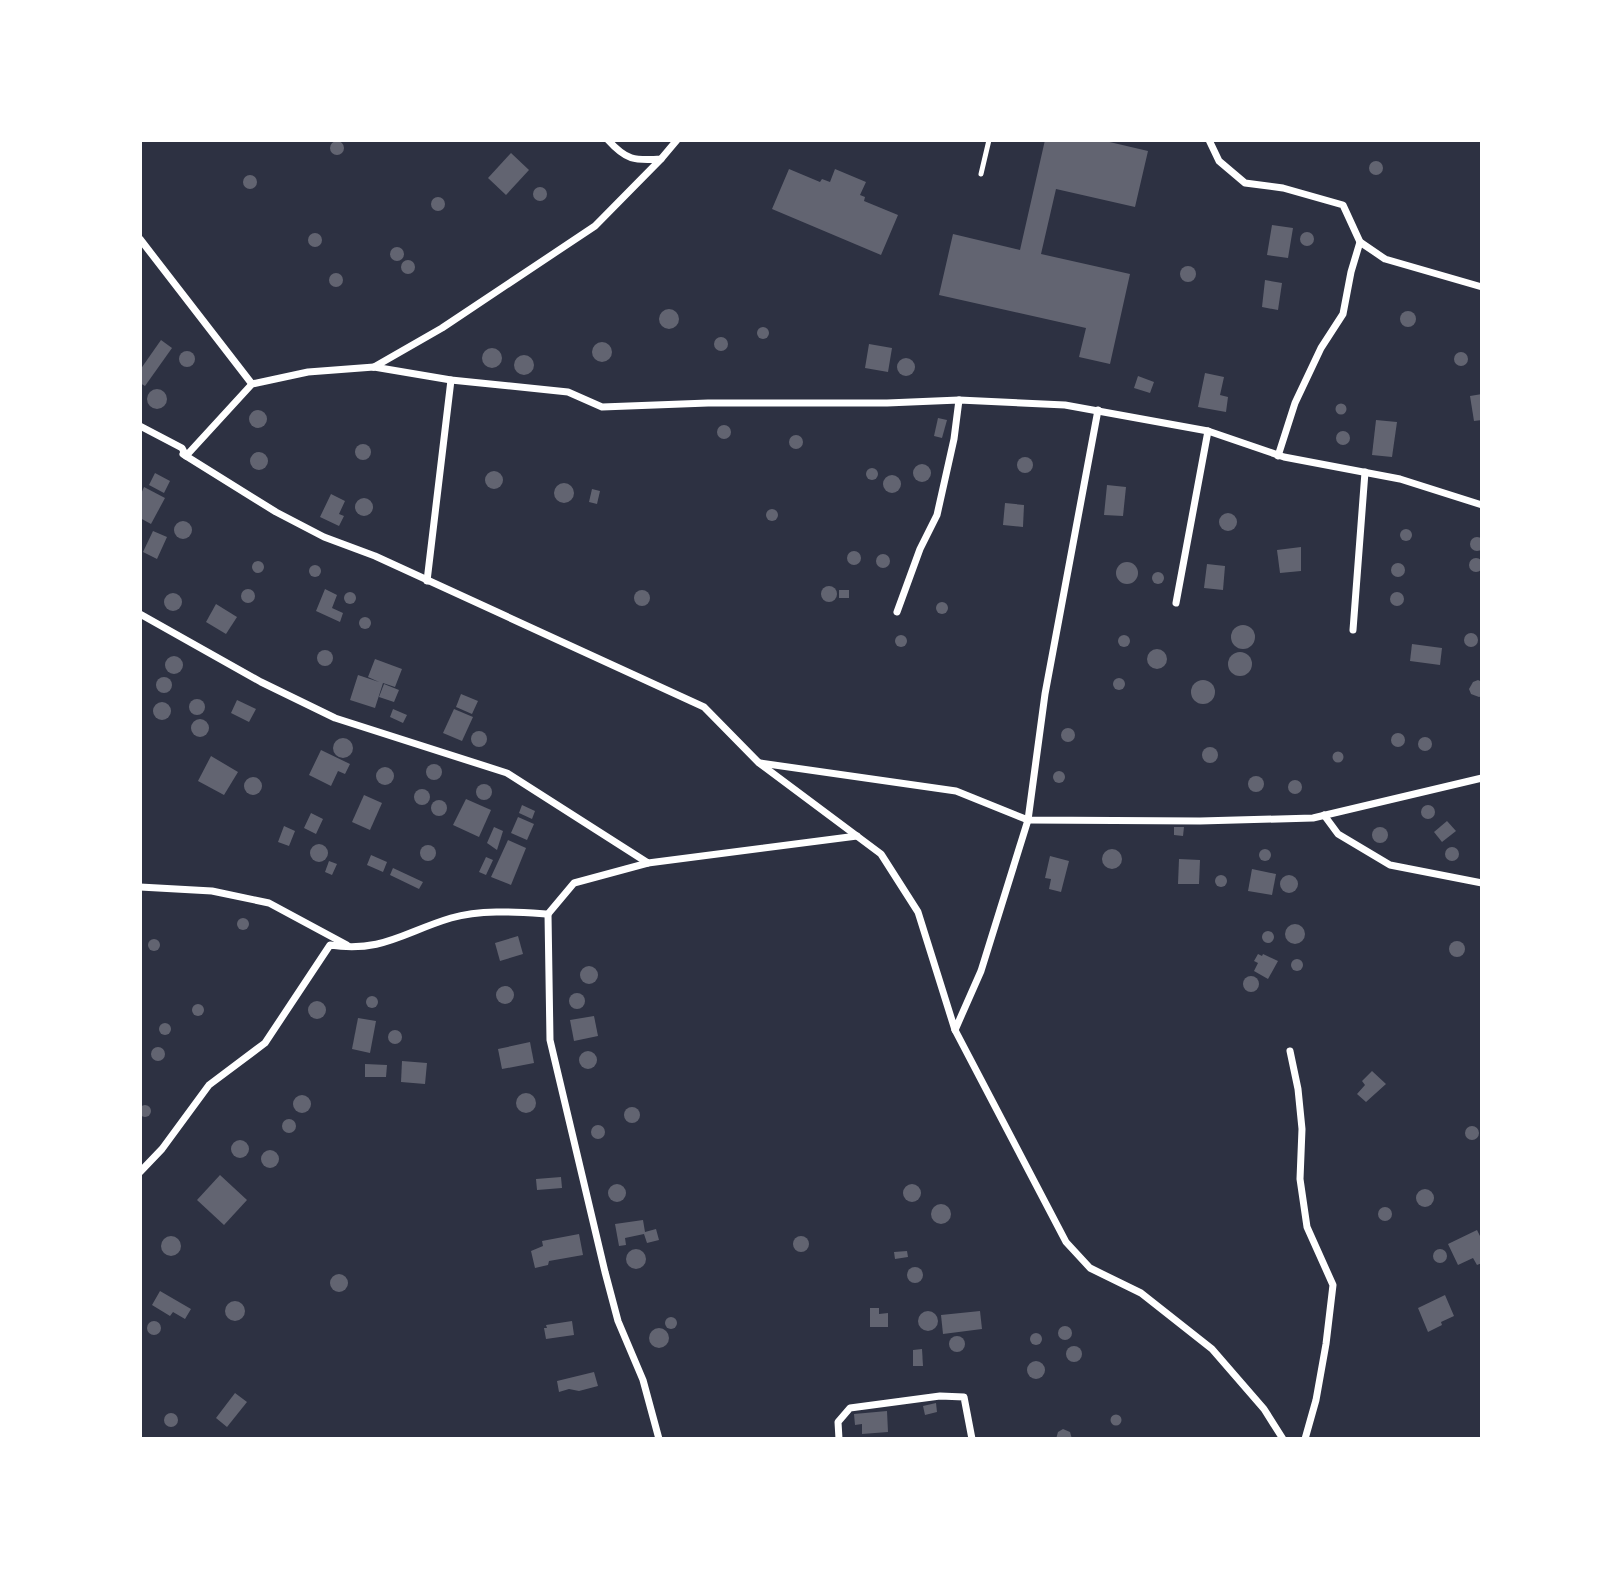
<svg xmlns="http://www.w3.org/2000/svg" width="1622" height="1579" font-family="Raleway,sans-serif">
  <style>
    .building { fill: #626471 }
    .lines { fill: none; stroke-linecap: round; stroke-linejoin: round }
    .service { stroke: #fff; stroke-width: 5 }
    .minor { stroke: #fff; stroke-width: 7 }
  </style>
  <rect width="100%" height="100%" fill="#2d3142"/>
  <g class="building">
    <polygon points="1045,140 1101,140 1148,151 1135,207 1056,189 1041,254 1130,274 1110,364 1079,357 1086,328 939,295 953,234 1020,250"/>
    <circle cx="337" cy="148" r="7"/>
    <polygon points="511,153 529,170 506,195 488,178"/>
    <circle cx="1376" cy="168" r="7"/>
    <polygon points="789,169 820,182 822,179 830,182 835,169 866,182 860,195 865,197 864,201 898,215 881,255 772,209"/>
    <circle cx="250" cy="182" r="7"/>
    <circle cx="540" cy="194" r="7"/>
    <circle cx="438" cy="204" r="7"/>
    <polygon points="1272,225 1293,228 1288,258 1267,255"/>
    <circle cx="1307" cy="239" r="7"/>
    <circle cx="315" cy="240" r="7"/>
    <circle cx="397" cy="254" r="7"/>
    <circle cx="408" cy="267" r="7"/>
    <circle cx="1188" cy="274" r="8"/>
    <circle cx="336" cy="280" r="7"/>
    <polygon points="1265,280 1282,283 1278,310 1262,307"/>
    <circle cx="669" cy="319" r="10"/>
    <circle cx="1408" cy="319" r="8"/>
    <circle cx="763" cy="333" r="6"/>
    <circle cx="721" cy="344" r="7"/>
    <polygon points="161,340 172,348 145,386 140,383 140,370"/>
    <circle cx="602" cy="352" r="10"/>
    <polygon points="869,344 892,348 888,372 865,368"/>
    <circle cx="492" cy="358" r="10"/>
    <circle cx="187" cy="359" r="8"/>
    <circle cx="1461" cy="359" r="7"/>
    <circle cx="524" cy="365" r="10"/>
    <circle cx="906" cy="367" r="9"/>
    <polygon points="1205,373 1224,377 1220,395 1228,397 1226,412 1198,407"/>
    <polygon points="1138,376 1154,382 1150,393 1134,388"/>
    <circle cx="157" cy="399" r="10"/>
    <polygon points="1482,394 1482,420 1474,421 1470,396"/>
    <circle cx="1341" cy="409" r="5.5"/>
    <circle cx="258" cy="419" r="9"/>
    <polygon points="938,418 947,420 942,438 934,436"/>
    <polygon points="1376,420 1397,422 1392,457 1372,455"/>
    <circle cx="724" cy="432" r="7"/>
    <circle cx="1343" cy="438" r="7"/>
    <circle cx="796" cy="442" r="7"/>
    <circle cx="363" cy="452" r="8"/>
    <circle cx="259" cy="461" r="9"/>
    <circle cx="1025" cy="465" r="8"/>
    <circle cx="922" cy="473" r="9"/>
    <circle cx="872" cy="474" r="6"/>
    <circle cx="494" cy="480" r="9"/>
    <polygon points="155,473 170,481 164,493 149,485"/>
    <circle cx="892" cy="484" r="9"/>
    <circle cx="564" cy="493" r="10"/>
    <polygon points="1107,485 1126,487 1123,516 1104,515"/>
    <polygon points="144,487 165,498 151,524 140,518 140,496"/>
    <polygon points="592,489 600,491 597,504 589,502"/>
    <polygon points="331,494 345,501 339,514 344,516 339,526 320,517"/>
    <circle cx="364" cy="507" r="9"/>
    <polygon points="1005,503 1024,505 1023,527 1003,525"/>
    <circle cx="772" cy="515" r="6"/>
    <circle cx="1228" cy="522" r="9"/>
    <circle cx="183" cy="530" r="9"/>
    <circle cx="1406" cy="535" r="6"/>
    <polygon points="153,531 167,537 157,559 143,552"/>
    <circle cx="1477" cy="544" r="7"/>
    <polygon points="1301,547 1301,571 1280,573 1277,550"/>
    <circle cx="854" cy="558" r="7"/>
    <circle cx="883" cy="561" r="7"/>
    <circle cx="1476" cy="565" r="7"/>
    <circle cx="258" cy="567" r="6"/>
    <circle cx="1127" cy="573" r="11"/>
    <circle cx="1398" cy="570" r="7"/>
    <polygon points="1207,564 1225,566 1223,590 1204,588"/>
    <circle cx="315" cy="571" r="6"/>
    <circle cx="1158" cy="578" r="6"/>
    <circle cx="829" cy="594" r="8"/>
    <polygon points="325,589 337,595 332,608 343,613 340,622 316,611"/>
    <circle cx="248" cy="596" r="7"/>
    <circle cx="642" cy="598" r="8"/>
    <rect x="839" y="590" width="10" height="8"/>
    <circle cx="350" cy="598" r="6"/>
    <circle cx="1397" cy="599" r="7"/>
    <circle cx="173" cy="602" r="9"/>
    <circle cx="942" cy="608" r="6"/>
    <polygon points="216,604 237,617 226,634 206,622"/>
    <circle cx="365" cy="623" r="6"/>
    <circle cx="1243" cy="637" r="12"/>
    <circle cx="1471" cy="640" r="7"/>
    <circle cx="901" cy="641" r="6"/>
    <circle cx="1124" cy="641" r="6"/>
    <polygon points="1412,644 1442,648 1440,665 1410,661"/>
    <circle cx="1157" cy="659" r="10"/>
    <circle cx="325" cy="658" r="8"/>
    <circle cx="1240" cy="664" r="12"/>
    <circle cx="174" cy="665" r="9"/>
    <polygon points="375,659 402,669 395,687 383,683 375,708 350,700 358,675 379,682 368,677"/>
    <circle cx="164" cy="685" r="8"/>
    <circle cx="1119" cy="684" r="6"/>
    <polygon points="1478,680 1482,682 1482,696 1479,697 1471,694 1469,689 1473,682"/>
    <circle cx="1203" cy="692" r="12"/>
    <polygon points="384,684 399,690 394,702 379,697"/>
    <polygon points="461,694 478,701 472,714 456,707"/>
    <circle cx="197" cy="707" r="8"/>
    <polygon points="237,700 256,709 249,722 231,713"/>
    <circle cx="162" cy="711" r="9"/>
    <polygon points="393,709 407,715 403,723 390,717"/>
    <polygon points="454,709 473,717 462,741 443,733"/>
    <circle cx="200" cy="728" r="9"/>
    <circle cx="1068" cy="735" r="7"/>
    <circle cx="479" cy="739" r="8"/>
    <circle cx="1398" cy="740" r="7"/>
    <circle cx="1425" cy="744" r="7"/>
    <circle cx="343" cy="748" r="10"/>
    <circle cx="1210" cy="755" r="8"/>
    <polygon points="321,750 350,764 345,774 338,771 331,786 309,775"/>
    <circle cx="1338" cy="757" r="5.5"/>
    <polygon points="211,756 238,772 224,795 198,781"/>
    <circle cx="434" cy="772" r="8"/>
    <circle cx="385" cy="776" r="9"/>
    <circle cx="1059" cy="777" r="6"/>
    <circle cx="1256" cy="784" r="8"/>
    <circle cx="253" cy="786" r="9"/>
    <circle cx="1295" cy="787" r="7"/>
    <circle cx="484" cy="792" r="8"/>
    <circle cx="422" cy="797" r="8"/>
    <polygon points="364,795 382,803 370,830 352,822"/>
    <polygon points="466,799 491,810 479,837 453,825"/>
    <circle cx="439" cy="808" r="8"/>
    <polygon points="522,805 535,811 532,819 519,813"/>
    <circle cx="1428" cy="812" r="7"/>
    <polygon points="311,813 323,819 316,834 304,828"/>
    <polygon points="518,817 534,824 527,840 511,833"/>
    <polygon points="1447,821 1456,831 1442,842 1434,832"/>
    <polygon points="284,826 295,831 289,846 278,842"/>
    <circle cx="1380" cy="835" r="8"/>
    <polygon points="494,827 503,831 497,850 487,843"/>
    <polygon points="1174,827 1184,827 1183,836 1174,835"/>
    <polygon points="508,840 526,848 511,885 491,877"/>
    <circle cx="319" cy="853" r="9"/>
    <circle cx="428" cy="853" r="8"/>
    <circle cx="1452" cy="854" r="7"/>
    <circle cx="1265" cy="855" r="6"/>
    <circle cx="1112" cy="859" r="10"/>
    <polygon points="371,855 387,862 383,872 367,865"/>
    <polygon points="1050,856 1069,861 1061,892 1049,889 1051,879 1045,878"/>
    <polygon points="486,857 493,860 486,875 479,872"/>
    <polygon points="1179,859 1200,860 1199,884 1178,884"/>
    <polygon points="329,861 337,864 332,875 325,872"/>
    <polygon points="393,868 423,882 419,889 390,875"/>
    <polygon points="1252,869 1276,874 1272,895 1248,891"/>
    <circle cx="1221" cy="881" r="6"/>
    <circle cx="1289" cy="884" r="9"/>
    <circle cx="243" cy="924" r="6"/>
    <circle cx="1295" cy="934" r="10"/>
    <circle cx="1268" cy="937" r="6"/>
    <polygon points="518,936 523,954 500,961 495,943"/>
    <circle cx="154" cy="945" r="6"/>
    <circle cx="1457" cy="949" r="8"/>
    <polygon points="1258,954 1262,956 1263,954 1278,961 1268,979 1254,971 1258,963 1254,961"/>
    <circle cx="1297" cy="965" r="6"/>
    <circle cx="589" cy="975" r="9"/>
    <circle cx="1251" cy="984" r="8"/>
    <circle cx="505" cy="995" r="9"/>
    <circle cx="577" cy="1001" r="8"/>
    <circle cx="372" cy="1002" r="6"/>
    <circle cx="317" cy="1010" r="9"/>
    <circle cx="198" cy="1010" r="6"/>
    <polygon points="594,1016 598,1036 574,1041 570,1020"/>
    <polygon points="358,1018 376,1021 370,1053 352,1049"/>
    <circle cx="165" cy="1029" r="6"/>
    <circle cx="395" cy="1037" r="7"/>
    <polygon points="530,1042 534,1063 502,1069 498,1049"/>
    <circle cx="158" cy="1054" r="7"/>
    <circle cx="588" cy="1060" r="9"/>
    <polygon points="402,1061 427,1063 425,1084 401,1082"/>
    <polygon points="365,1064 387,1065 386,1077 365,1077"/>
    <polygon points="1372,1071 1386,1084 1366,1102 1357,1094 1365,1085 1362,1081"/>
    <circle cx="526" cy="1103" r="10"/>
    <circle cx="302" cy="1104" r="9"/>
    <circle cx="145" cy="1111" r="6"/>
    <circle cx="632" cy="1115" r="8"/>
    <circle cx="289" cy="1126" r="7"/>
    <circle cx="598" cy="1132" r="7"/>
    <circle cx="1472" cy="1133" r="7"/>
    <circle cx="240" cy="1149" r="9"/>
    <circle cx="270" cy="1159" r="9"/>
    <polygon points="220,1175 247,1200 224,1225 197,1200"/>
    <polygon points="561,1177 562,1188 537,1190 536,1179"/>
    <circle cx="617" cy="1193" r="9"/>
    <circle cx="912" cy="1193" r="9"/>
    <circle cx="1425" cy="1198" r="9"/>
    <circle cx="941" cy="1214" r="10"/>
    <circle cx="1385" cy="1214" r="7"/>
    <polygon points="643,1220 645,1232 656,1229 659,1240 647,1243 644,1234 625,1238 626,1245 619,1246 615,1224"/>
    <polygon points="1477,1230 1482,1240 1482,1263 1477,1265 1473,1258 1458,1265 1448,1244"/>
    <polygon points="579,1234 583,1255 549,1261 548,1265 535,1268 531,1251 543,1246 542,1241"/>
    <circle cx="171" cy="1246" r="10"/>
    <circle cx="801" cy="1244" r="8"/>
    <circle cx="636" cy="1259" r="10"/>
    <circle cx="1440" cy="1256" r="7"/>
    <polygon points="907,1251 908,1257 895,1259 894,1252"/>
    <circle cx="915" cy="1275" r="8"/>
    <circle cx="339" cy="1283" r="9"/>
    <polygon points="160,1291 191,1309 185,1319 173,1312 170,1316 152,1305"/>
    <polygon points="1445,1295 1454,1316 1441,1322 1442,1325 1428,1332 1418,1308"/>
    <circle cx="235" cy="1311" r="10"/>
    <polygon points="870,1308 879,1308 879,1314 888,1313 888,1327 870,1327"/>
    <polygon points="980,1311 982,1329 943,1334 941,1315"/>
    <circle cx="928" cy="1321" r="10"/>
    <circle cx="671" cy="1323" r="6"/>
    <polygon points="572,1321 574,1335 546,1339 544,1328 547,1328 546,1325"/>
    <circle cx="154" cy="1328" r="7"/>
    <circle cx="1065" cy="1333" r="7"/>
    <circle cx="659" cy="1338" r="10"/>
    <circle cx="1036" cy="1339" r="6"/>
    <circle cx="957" cy="1344" r="8"/>
    <circle cx="1074" cy="1354" r="8"/>
    <polygon points="922,1349 923,1366 913,1366 913,1350"/>
    <circle cx="1036" cy="1370" r="9"/>
    <polygon points="594,1372 598,1386 579,1391 569,1389 559,1392 557,1381"/>
    <polygon points="235,1393 247,1402 227,1427 216,1418"/>
    <polygon points="936,1403 937,1412 925,1415 923,1406"/>
    <polygon points="887,1411 888,1432 862,1434 862,1424 855,1425 854,1414"/>
    <circle cx="171" cy="1420" r="7"/>
    <circle cx="1116" cy="1420" r="5.5"/>
    <polygon points="1063,1429 1070,1432 1072,1439 1056,1439 1058,1432"/>
  </g>
  <g class="lines">
    <polyline class="service" points="981,174 989,140"/>
    <g class="minor">
      <path d="M608,140C626,160 634,161 661,159L677,140"/>
      <polyline points="1209,140 1219,161 1245,183 1283,188 1343,205 1360,242 1385,259 1482,287"/>
      <polyline points="140,239 252,384"/>
      <polyline points="374,367 442,328 595,226 661,159"/>
      <polyline points="140,426 182,448 186,456 276,512 324,537 375,556 704,707 759,763 881,854 918,912 955,1030 981,971 1028,820 1045,694 1098,410"/>
      <polyline points="183,454 186,456 252,384 308,372 374,367 451,380 568,392 602,407 708,403 887,403 959,400 1065,405 1208,431 1284,457 1400,479 1482,505"/>
      <polyline points="1278,456 1295,403 1321,348 1343,314 1351,272 1360,242"/>
      <polyline points="427,581 451,380"/>
      <polyline points="1176,603 1208,431"/>
      <polyline points="897,612 920,549 937,515 954,439 959,400"/>
      <polyline points="140,614 261,682 335,718 507,773 648,863 857,836"/>
      <polyline points="1353,630 1365,472"/>
      <polyline points="760,763 956,791 1028,820 1200,821 1313,818 1482,778"/>
      <polyline points="1324,815 1338,834 1390,865 1482,883"/>
      <polyline points="140,887 212,891 269,903 347,945"/>
      <polyline points="548,914 550,1040 605,1272 618,1321 643,1380 659,1439"/>
      <polyline points="955,1030 1066,1242 1090,1268 1141,1293 1212,1349 1264,1409 1283,1439"/>
      <polyline points="1290,1051 1298,1089 1302,1129 1300,1179 1307,1227 1333,1285 1326,1344 1316,1400 1305,1439"/>
      <path d="M140,1172L162,1149L209,1085L265,1043L330,945C382,953 404,932 451,918C481,909 517,912 548,914L574,883L648,863"/>
      <polyline points="839,1439 838,1422 850,1408 940,1396 964,1397 972,1439"/>
    </g>
  </g>
  <rect width="1622" height="1579" fill="none" stroke="#ffffff" stroke-width="284"/>
</svg>
